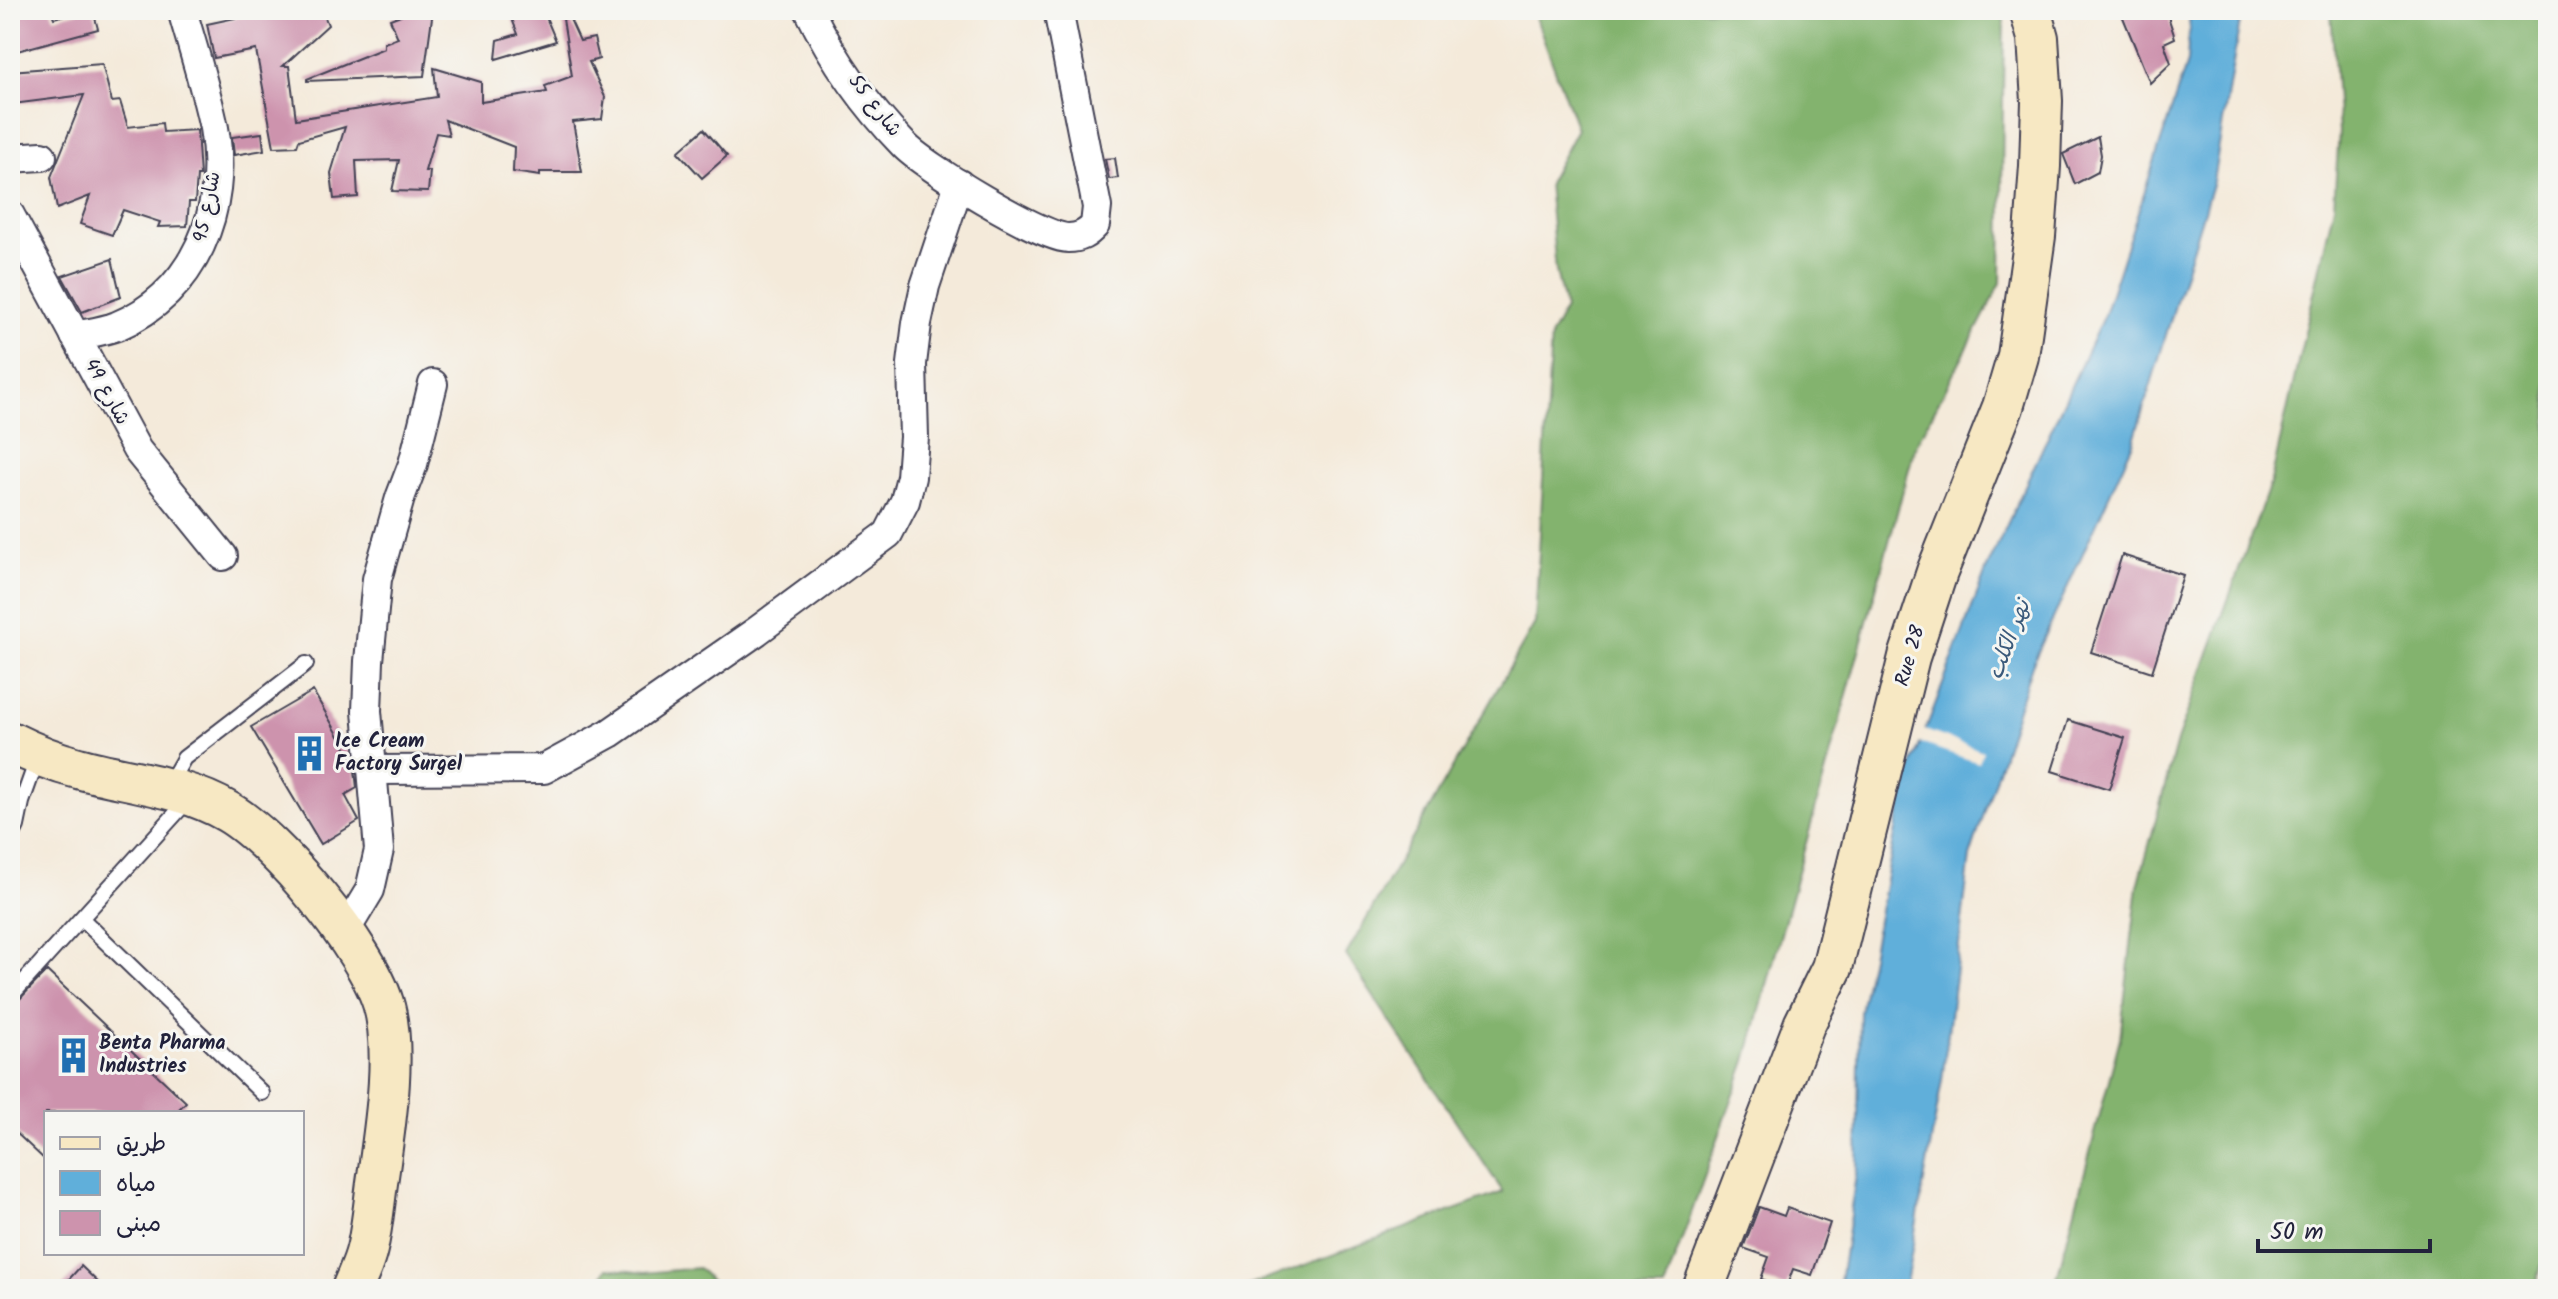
<svg xmlns="http://www.w3.org/2000/svg" width="2558" height="1299" font-family="Kalam,'Playpen Sans Arabic',sans-serif">
  <style>
    .forest { fill: #83b36e; stroke: #526a54; stroke-width: 2 }
    .water { fill: #60afda; stroke: #41688a; stroke-width: 2 }
    .pier { fill: #f4eada }
    .building { fill: #cd93ad }
    .lines { fill: none; stroke-linecap: round; stroke-linejoin: round }
    .lane-casing { stroke: #424053; stroke-width: 18 }
    .street-casing { stroke: #424053; stroke-width: 32 }
    .secondary-casing { stroke: #424053; stroke-width: 44 }
    .lane { stroke: #fff; stroke-width: 14 }
    .street { stroke: #fff; stroke-width: 28 }
    .secondary { stroke: #f7e8c3; stroke-width: 40 }
    .labels { text-anchor: middle; dominant-baseline: central; stroke-width: 6; stroke-linejoin: round; paint-order: stroke }
    .street-label { font-size: 20px; fill: #22223b; stroke: #f6f6f2 }
    .poi-label { font-size: 20px; font-weight: bold; fill: #22223b; stroke: #f6f6f2; text-anchor: start }
    .water-label { font-size: 22px; font-style: italic; fill: #3b5a7b; stroke: #f6f6f2 }
  </style>
  <rect width="100%" height="100%" fill="#f6f6f2"/>
  <filter id="ink" filterUnits="userSpaceOnUse"><feTurbulence type="fractalNoise" baseFrequency=".0125" numOctaves="2"/><feDisplacementMap in="SourceGraphic" scale="16" xChannelSelector="R" yChannelSelector="G"/><feConvolveMatrix kernelMatrix="1 2 1 2 8 2 1 2 1" color-interpolation-filters="sRGB"/></filter>
  <filter id="wash" filterUnits="userSpaceOnUse"><feTurbulence type="fractalNoise" baseFrequency=".006" numOctaves="4" result="noise"/><feDisplacementMap in="SourceGraphic" scale="32" xChannelSelector="R" yChannelSelector="G"/><feGaussianBlur stdDeviation="1.8" result="paint"/><feColorMatrix in="noise" values="0 0 0 0 0 0 0 0 0 0 0 0 0 0 0 0 0 1.4 0 .05"/><feComposite in="paint" operator="in"/></filter>
  <g filter="url(#wash)">
    <rect width="100%" height="100%" fill="#f4eada"/>
    <g class="forest">
      <polygon points="1533,10 2004,10 2001,283 1915,447 1746,1061 1664,1289 1240,1289 1503,1192 1346,955 1535,623 1551,335 1565,309 1556,271 1548,183 1577,129"/>
      <polygon points="2331,10 2548,10 2548,1242 2535,1289 2054,1289 2120,1038 2138,886 2177,741 2271,481 2334,205 2339,132"/>
      <polygon points="607,1268 644,1273 698,1268 720,1289 595,1289"/>
    </g>
    <polygon class="water" points="2190,10 2242,10 2213,181 2133,443 2032,665 1970,857 1942,1080 1905,1289 1839,1289 1857,1168 1860,1012 1905,784 1987,568 2104,315 2187,62"/>
    <polygon class="pier" points="1922,729 1983,751 1979,763 1917,742"/>
    <g id="blocks">
      <g class="building">
        <polygon points="10,10 51,10 54,18 84,10 93,10 98,29 10,53"/>
        <polygon points="248,10 292,10 294,18 315,10 322,10 328,25 283,66 289,66 296,119 437,97 434,68 481,82 481,102 547,92 545,86 572,76 563,19 569,17 580,41 594,38 599,59 589,62 605,97 602,119 573,122 582,172 540,172 540,176 513,172 514,147 445,120 449,135 436,133 425,171 430,171 428,192 392,191 399,160 356,161 358,197 334,199 331,173 345,127 299,140 297,146 274,147 256,50 214,58 207,24 249,15"/>
        <polygon points="414,10 433,10 424,76 307,81 307,79 384,48 384,43 398,38 390,19"/>
        <polygon points="521,10 543,10 556,41 496,59 498,40 518,34 510,14"/>
        <polygon points="2120,10 2166,10 2175,38 2164,43 2171,63 2150,83"/>
        <polygon points="102,64 112,102 120,101 128,127 162,123 163,132 197,130 200,176 197,176 195,202 189,202 187,226 158,227 160,222 123,210 112,235 80,224 90,196 57,209 51,177 84,95 13,104 10,95 10,71"/>
        <polygon points="704,129 727,156 702,178 678,152"/>
        <polygon points="262,133 264,150 234,155 232,137"/>
        <polygon points="2098,137 2101,155 2098,172 2075,184 2063,154"/>
        <polygon points="1115,158 1118,178 1109,179 1105,159"/>
        <polygon points="112,259 121,297 82,312 62,276"/>
        <polygon points="2122,555 2183,575 2152,672 2091,652"/>
        <polygon points="313,691 354,762 357,788 345,795 359,821 321,844 251,727"/>
        <polygon points="2068,720 2125,738 2109,789 2052,771"/>
        <polygon points="47,971 186,1102 175,1113 46,1113 46,1161 10,1127 10,1009"/>
        <polygon points="1759,1207 1784,1216 1787,1208 1830,1223 1812,1275 1793,1269 1786,1288 1761,1279 1769,1257 1743,1248"/>
        <polygon points="81,1266 105,1289 60,1289"/>
      </g>
    </g>
  </g>
  <g filter="url(#ink)">
    <use href="#blocks" fill-opacity="0" stroke="#424053" stroke-width="2"/>
    <g class="lines">
      <defs>
        <g id="lane">
          <polyline points="169,784 184,758 306,664"/>
          <polyline points="10,840 17,826 22,802 38,757"/>
          <polyline points="82,919 262,1093"/>
          <polyline points="10,997 188,800"/>
        </g>
        <g id="street">
          <path d="M809,10C833,59 866,106 904,145C925,167 1040,237 1068,238C1080,238 1087,234 1095,225L1097,207L1058,10"/>
          <polyline points="10,158 42,156"/>
          <polyline points="10,215 137,450 223,556"/>
          <path d="M75,336C89,333 104,331 117,326C195,293 229,209 214,128C206,89 193,49 182,10"/>
          <polyline points="373,770 544,769 610,733 757,631 888,534 905,501 911,477 914,437 912,364 917,323 925,286 959,184"/>
          <polyline points="344,933 370,890 379,850 367,711 369,661 377,579 400,498 413,464 433,384"/>
        </g>
        <g id="secondary">
          <path d="M10,742C32,753 54,762 78,768C128,782 182,785 228,812C278,841 366,948 383,1003C398,1051 384,1133 377,1183C374,1205 372,1228 367,1249C364,1263 357,1276 352,1289"/>
          <polyline points="1703,1289 1804,1025 1832,968 1909,657 1937,572 2003,407 2018,356 2035,236 2040,166 2042,101 2038,38 2030,10"/>
        </g>
      </defs>
      <use href="#lane" class="lane-casing"/>
      <use href="#street" class="street-casing"/>
      <use href="#secondary" class="secondary-casing"/>
      <use href="#lane" class="lane"/>
      <use href="#street" class="street"/>
      <use href="#secondary" class="secondary"/>
    </g>
  </g>
  <defs>
    <symbol id="building-bare" viewBox="-9 -9 18 18"><path d="M-4-6H4V6H1V3H-1V6H-4ZM-2.5-4.3h1.7v1.8h-1.7ZM.8-4.3h1.7v1.8H.8ZM-2.5-1h1.7V.8h-1.7ZM.8-1h1.7V.8H.8Z" fill="#1f6fb2" stroke="#f6f6f2" stroke-width="2.5" paint-order="stroke"/></symbol>
  </defs>
  <g fill-rule="evenodd">
    <use href="#building-bare" x="284" y="728" width="51" height="51"/>
    <use href="#building-bare" x="48" y="1030" width="51" height="51"/>
  </g>
  <g class="labels">
    <g class="street-label">
      <text transform="translate(874 106) rotate(52)">شارع 55</text>
      <text transform="translate(208 207) rotate(-79)">شارع 95</text>
      <text transform="translate(106 392) rotate(61)">شارع 49</text>
      <text transform="translate(1911 656) rotate(-74)">Rue 28</text>
    </g>
    <g class="poi-label">
      <text x="335" y="742">Ice Cream<tspan x="335" dy="23">Factory Surgel</tspan></text>
      <text x="99" y="1044">Benta Pharma<tspan x="99" dy="23">Industries</tspan></text>
    </g>
    <g class="water-label">
      <text transform="translate(2010 640) rotate(-69)">نهر الكلب</text>
    </g>
  </g>
  <rect width="2558" height="1299" fill="none" stroke="#f6f6f2" stroke-width="40"/>
  <rect x="44" y="1111" width="260" height="144" fill="#f6f6f2" stroke="#a1a1a9" stroke-width="2"/>
  <rect x="60" y="1137" width="40" height="12" fill="#f7e8c3" stroke="#a1a1a9" stroke-width="2"/>
  <text x="116" y="1151" font-size="24" fill="#22223b">طريق</text>
  <rect x="60" y="1171" width="40" height="24" fill="#60afda" stroke="#a1a1a9" stroke-width="2"/>
  <text x="116" y="1191" font-size="24" fill="#22223b">مياه</text>
  <rect x="60" y="1211" width="40" height="24" fill="#cd93ad" stroke="#a1a1a9" stroke-width="2"/>
  <text x="116" y="1231" font-size="24" fill="#22223b">مبنى</text>
  <path d="M2258 1239v12h172v-12" fill="none" stroke="#22223b" stroke-width="4"/>
  <text x="2270" y="1239" font-size="24" fill="#22223b" stroke="#f6f6f2" stroke-width="6" paint-order="stroke">50 m</text>
</svg>
